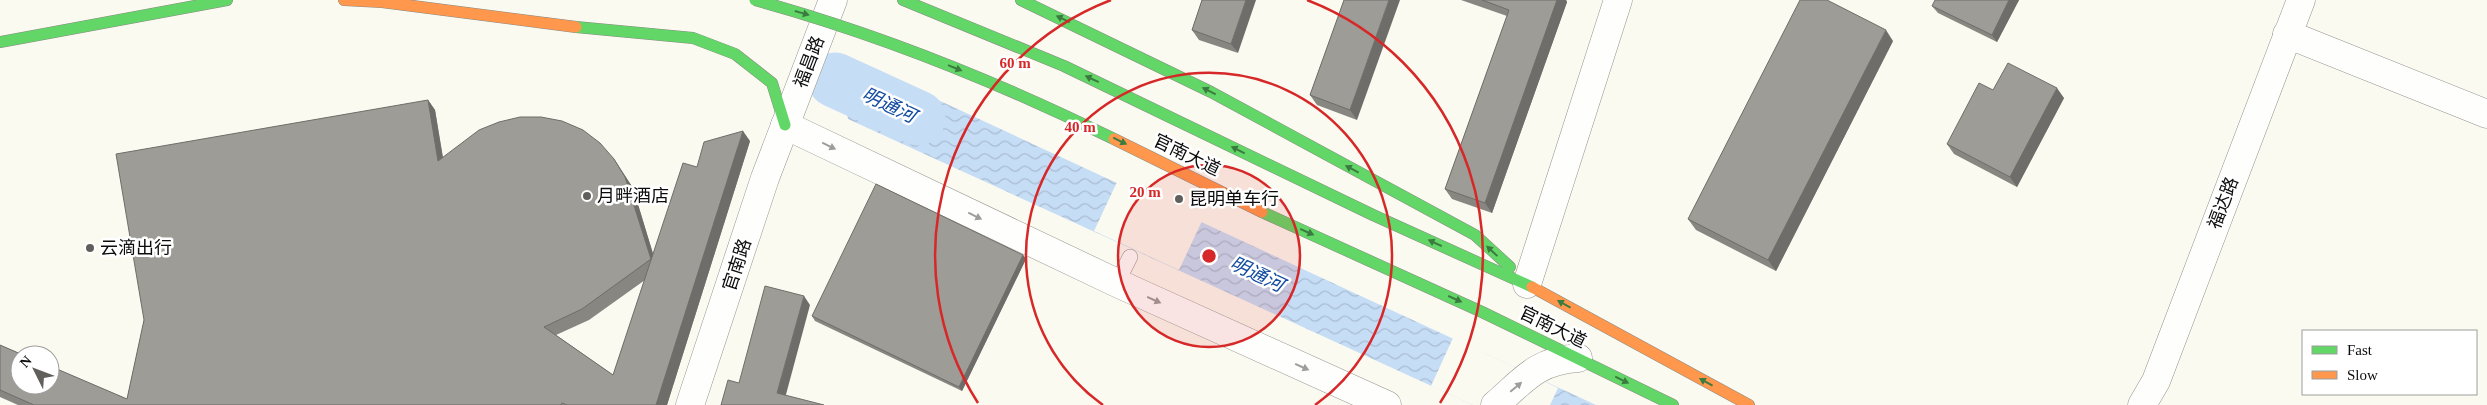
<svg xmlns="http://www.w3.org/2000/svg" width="2487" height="405" font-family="'Times New Roman','Noto Sans SC',serif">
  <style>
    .water { fill: url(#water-waves) }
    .pier { fill: #fbfaf0 }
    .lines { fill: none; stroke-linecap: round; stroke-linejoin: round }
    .river { stroke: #c6ddf6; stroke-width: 55 }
    .lane-casing { stroke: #94938f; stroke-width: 16 }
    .street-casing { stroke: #94938f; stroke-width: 29 }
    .fast-casing { stroke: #8a8a85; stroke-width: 12 }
    .slow-casing { stroke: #8a8a85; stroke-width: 12 }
    .lane { stroke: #fefefd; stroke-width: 15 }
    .street { stroke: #fefefd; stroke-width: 28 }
    .fast { stroke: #63d668; stroke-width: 11 }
    .slow { stroke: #ff974d; stroke-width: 11 }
    .fast-bridge-casing { stroke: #8a8a85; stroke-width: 12; stroke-linecap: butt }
    .slow-bridge-casing { stroke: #8a8a85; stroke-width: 12; stroke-linecap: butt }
    .fast-bridge { stroke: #63d668; stroke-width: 11 }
    .slow-bridge { stroke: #ff974d; stroke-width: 11 }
    .wall { fill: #888681; fill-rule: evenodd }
    .shaded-wall { fill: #6f6d69 }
    .building { fill: #9e9c96; stroke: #6f6d69 }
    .oneway { fill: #3c7b3f }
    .oneway2 { fill: #9d9d9d }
    .ring { fill: none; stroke: #d62828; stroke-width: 2.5 }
    .poi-dot { fill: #605f5c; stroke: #fff; stroke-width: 2 }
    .labels { text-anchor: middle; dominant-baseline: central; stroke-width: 5; stroke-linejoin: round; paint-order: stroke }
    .street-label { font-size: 18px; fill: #0c0c0c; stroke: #fff }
    .poi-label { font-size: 18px; fill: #0c0c0c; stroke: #fff; text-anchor: start }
    .water-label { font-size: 19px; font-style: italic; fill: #134ca1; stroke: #fff }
    .centre { fill: #d62828; stroke: #fff; stroke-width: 2.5 }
    .ring-label { font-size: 15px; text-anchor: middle; font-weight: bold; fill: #d62828; stroke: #fff; stroke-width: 5; stroke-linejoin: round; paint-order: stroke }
  </style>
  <defs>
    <pattern id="water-waves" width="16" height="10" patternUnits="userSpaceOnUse" patternTransform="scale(1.25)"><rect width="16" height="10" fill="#c6ddf6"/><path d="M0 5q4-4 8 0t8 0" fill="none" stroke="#a9bcd2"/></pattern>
  </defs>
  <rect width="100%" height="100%" fill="#fbfaf0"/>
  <path class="water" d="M869,68L1596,405H1473L861,125L848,119C845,93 845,82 869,68Z"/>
  <g class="pier">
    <polygon points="1117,182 1202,221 1179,270 1094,231"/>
    <polygon points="1453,338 1558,388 1550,405 1473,405 1431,386"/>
  </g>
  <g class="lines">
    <polyline class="river" points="835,80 918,118"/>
    <defs>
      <polyline id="lane" points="1117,283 1130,257"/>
      <g id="street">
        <polyline points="2287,34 2487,114"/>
        <polyline points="785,125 1117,283 1387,405"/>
        <polyline points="1527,284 1618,0"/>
        <polyline points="690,405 765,178 833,0"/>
        <path d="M1495,405C1525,379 1536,361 1578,358"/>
        <polyline points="2142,405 2156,381 2301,0"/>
      </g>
      <g id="fast">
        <polyline points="903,0 1064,66 1373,215 1532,287"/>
        <polyline points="1021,0 1211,92 1475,235 1510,267"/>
        <polyline points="576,27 693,38 735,54 772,83 785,125"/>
        <polyline points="0,42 227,0"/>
        <polyline points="1262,212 1482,312 1673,405"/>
      </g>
      <g id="slow">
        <polyline points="344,0 382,2 576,27"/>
        <polyline points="1532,287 1749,405"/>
      </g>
    </defs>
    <use href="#lane" class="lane-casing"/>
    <use href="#street" class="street-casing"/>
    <use href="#fast" class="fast-casing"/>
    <use href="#slow" class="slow-casing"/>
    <use href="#lane" class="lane"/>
    <use href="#street" class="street"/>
    <use href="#fast" class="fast"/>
    <use href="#slow" class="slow"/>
    <defs>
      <path id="fast-bridge" d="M755,0C879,34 998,82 1114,139"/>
      <polyline id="slow-bridge" points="1114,139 1262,212"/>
    </defs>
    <use href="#fast-bridge" class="fast-bridge-casing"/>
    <use href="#slow-bridge" class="slow-bridge-casing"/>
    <use href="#fast-bridge" class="fast-bridge"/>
    <use href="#slow-bridge" class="slow-bridge"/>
  </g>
  <g class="wall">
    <polygon points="1202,0 1238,53 1199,40 1192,30"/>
    <polygon points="1344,0 1357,120 1317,105 1310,95"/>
    <polygon points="1461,0 1566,0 1567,2 1492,213 1452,199 1445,189 1507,16"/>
    <polygon points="2019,0 1997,42 1938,13 1932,6"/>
    <polygon points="1893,41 1776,271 1696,230 1688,219"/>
    <polygon points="1993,90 2064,98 2017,187 1954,154 1947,144"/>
    <path d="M428,100L435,110L443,157L614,159L633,188L653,254L697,167L750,141L667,405H18L0,397V345L127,399L144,320ZM645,280L613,375L556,335L589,320Z"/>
    <polygon points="1023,255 1026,259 962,391 815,321 812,316"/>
  </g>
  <g class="shaded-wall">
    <polygon points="1246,0 1256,0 1238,53 1231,44"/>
    <polygon points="1389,0 1400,0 1357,120 1350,110"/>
    <polygon points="1557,0 1566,0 1567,2 1492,213 1485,203"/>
    <polygon points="2009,0 2019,0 1997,42 1992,35"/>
    <polygon points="1886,30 1893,41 1776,271 1768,260"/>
    <polygon points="2057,88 2064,98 2017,187 2010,177"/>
    <polygon points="428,100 435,110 445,172 438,161"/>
    <polygon points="743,131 750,141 667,405 656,405"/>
    <polygon points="614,159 633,188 658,270 651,259"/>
    <polygon points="1023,255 1026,259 962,391 959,387"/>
    <polygon points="804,296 810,305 784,402 777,393"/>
  </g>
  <g class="building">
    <polygon points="1202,0 1246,0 1231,44 1192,30"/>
    <polygon points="1344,0 1389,0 1350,110 1310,95"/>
    <polygon points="1482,0 1557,0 1485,203 1445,189 1509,10"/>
    <polygon points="1800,0 1827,0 1886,30 1768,260 1688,219"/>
    <polygon points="1935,0 2009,0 1992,35 1932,6"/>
    <polygon points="2008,63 2057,88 2010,177 1947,144 1979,83 1993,90"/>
    <polygon points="428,100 438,161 479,130 499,122 520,117 541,117 562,121 583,130 600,143 614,159 625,177 651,259 582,309 544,327 613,375 683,163 697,167 704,142 743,131 656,405 567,405 562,403 561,405 34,405 0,390 0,345 23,355 20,355 20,385 50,385 50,366 127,399 144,320 116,154"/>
    <polygon points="876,184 1023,255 959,387 812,316"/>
    <polygon points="765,286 804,296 777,393 824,405 721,405 728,380 739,383"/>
  </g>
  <defs><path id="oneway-solid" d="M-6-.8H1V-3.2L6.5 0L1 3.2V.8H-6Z" transform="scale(1.25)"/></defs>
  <g class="oneway">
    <use href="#oneway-solid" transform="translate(802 13) rotate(16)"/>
    <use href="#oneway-solid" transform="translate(1063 19) rotate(-154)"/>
    <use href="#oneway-solid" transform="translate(955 68) rotate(22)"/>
    <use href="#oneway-solid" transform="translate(1092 79) rotate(-155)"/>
    <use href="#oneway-solid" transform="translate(1209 91) rotate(-153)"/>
    <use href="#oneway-solid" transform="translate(1120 141) rotate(26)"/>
    <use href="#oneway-solid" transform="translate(1238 150) rotate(-153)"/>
    <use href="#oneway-solid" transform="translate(1352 169) rotate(-152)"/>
    <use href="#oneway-solid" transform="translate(1307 232) rotate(24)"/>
    <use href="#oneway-solid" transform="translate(1435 243) rotate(-155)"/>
    <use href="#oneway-solid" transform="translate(1492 251) rotate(-137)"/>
    <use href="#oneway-solid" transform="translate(1455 299) rotate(24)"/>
    <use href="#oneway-solid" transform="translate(1564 304) rotate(-151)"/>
    <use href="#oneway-solid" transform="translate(1622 380) rotate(26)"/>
    <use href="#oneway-solid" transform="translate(1706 382) rotate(-151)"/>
  </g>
  <g class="oneway2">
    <use href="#oneway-solid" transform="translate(829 146) rotate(26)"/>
    <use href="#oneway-solid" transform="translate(975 216) rotate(26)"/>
    <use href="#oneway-solid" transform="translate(1154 300) rotate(24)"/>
    <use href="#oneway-solid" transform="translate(1302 367) rotate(24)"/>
    <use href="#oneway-solid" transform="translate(1516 387) rotate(-40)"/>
  </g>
  <circle cx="1209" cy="256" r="91" fill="#d62828" fill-opacity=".12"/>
  <g class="ring">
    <circle cx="1209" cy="256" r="91"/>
    <path d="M1103 405A183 183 0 1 1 1315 405"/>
    <path d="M978 403A274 274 0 0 1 1111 0M1307 0A274 274 0 0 1 1440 403"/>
  </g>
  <g class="poi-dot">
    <circle cx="587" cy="196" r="5"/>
    <circle cx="1179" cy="199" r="5"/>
    <circle cx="90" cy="248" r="5"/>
  </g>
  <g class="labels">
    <g class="street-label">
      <text transform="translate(809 62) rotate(-69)">福昌路</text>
      <text transform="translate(1187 155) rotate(26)">官南大道</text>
      <text transform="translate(2223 203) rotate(-69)">福达路</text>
      <text transform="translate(737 265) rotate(-72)">官南路</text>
      <text transform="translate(1553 327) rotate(26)">官南大道</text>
    </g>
    <g class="poi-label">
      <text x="597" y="196">月畔酒店</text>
      <text x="1189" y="199">昆明单车行</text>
      <text x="100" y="248">云滴出行</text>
    </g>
    <g class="water-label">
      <text transform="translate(889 105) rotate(25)">明通河</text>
      <text transform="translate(1257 274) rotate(25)">明通河</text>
    </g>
  </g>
  <circle cx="1209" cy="256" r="8" class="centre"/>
  <g class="ring-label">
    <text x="1015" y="68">60 m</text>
    <text x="1080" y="132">40 m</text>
    <text x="1145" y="197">20 m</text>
  </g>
  <rect x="2302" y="330" width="175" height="65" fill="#ffffff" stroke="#9e9e9e"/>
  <rect x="2312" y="346" width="25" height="8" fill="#63d668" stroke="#9e9e9e"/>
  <text x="2347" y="355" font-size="15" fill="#0c0c0c">Fast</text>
  <rect x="2312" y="371" width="25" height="8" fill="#ff974d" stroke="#9e9e9e"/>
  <text x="2347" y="380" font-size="15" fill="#0c0c0c">Slow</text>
  <g transform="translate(35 370) rotate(312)"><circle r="24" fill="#ffffff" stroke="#9e9e9e"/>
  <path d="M0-4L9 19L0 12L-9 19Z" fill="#605f5c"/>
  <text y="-8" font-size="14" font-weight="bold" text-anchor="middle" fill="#0c0c0c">N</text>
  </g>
</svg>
